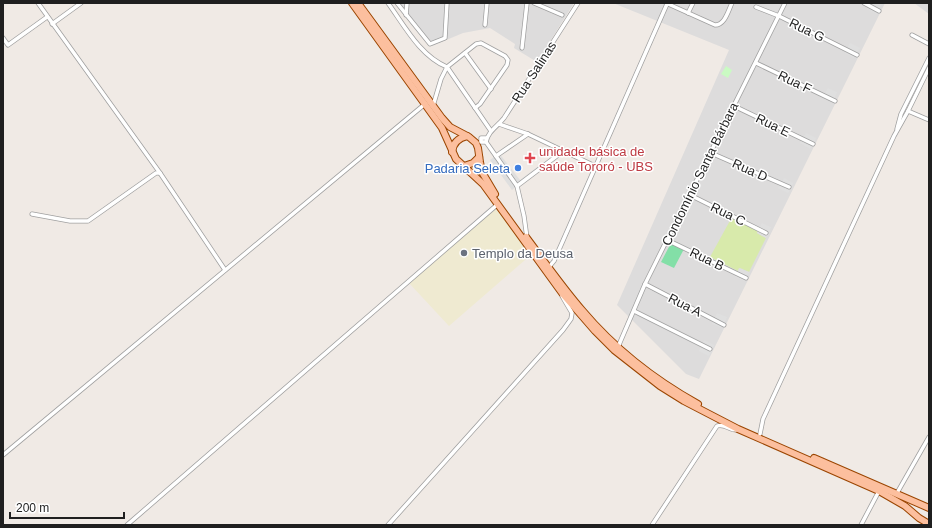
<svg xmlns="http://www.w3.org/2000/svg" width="932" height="528" font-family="Helvetica,sans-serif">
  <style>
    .residential { fill: #dddcdc }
    .farmland { fill: #efead1 }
    .grass { fill: #d8eaab }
    .park { fill: #cafac3 }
    .pitch { fill: #83dfa7 }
    .parking { fill: #dfdfdf }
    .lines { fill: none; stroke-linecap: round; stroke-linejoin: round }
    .minor-casing { stroke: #a0a0a0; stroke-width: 5 }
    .primary-casing { stroke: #9b4500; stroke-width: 8 }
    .minor { stroke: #fff; stroke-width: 3.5 }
    .primary { stroke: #fcbf9e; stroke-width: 6 }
    .health-dot { fill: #e0444e; stroke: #fff; stroke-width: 1.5 }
    .shop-dot { fill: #3f7fe0; stroke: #fff; stroke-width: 1.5 }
    .worship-dot { fill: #6b7280; stroke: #fff; stroke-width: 1.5 }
    .labels { text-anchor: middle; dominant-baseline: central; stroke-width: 3; stroke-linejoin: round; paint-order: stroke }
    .street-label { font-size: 13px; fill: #1f1f1f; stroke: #fff }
    .health-label { font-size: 13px; fill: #be3a42; stroke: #fff; text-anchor: start }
    .shop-label { font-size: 13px; fill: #366cbe; stroke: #fff; text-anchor: end }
    .worship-label { font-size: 13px; fill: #5b616d; stroke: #fff; text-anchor: start }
  </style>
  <rect width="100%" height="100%" fill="#f0eae5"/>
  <g class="residential">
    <polygon points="399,3 574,3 537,62 514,48 515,44 490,28 463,33 432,46"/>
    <polygon points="613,3 885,3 699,379 686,374 617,305 729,50"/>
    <polygon points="914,3 929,3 929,14"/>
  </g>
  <polygon class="farmland" points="496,207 529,253 525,260 449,326 409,283"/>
  <polygon class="grass" points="732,217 758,230 757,233 766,238 749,272 740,268 738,271 710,257"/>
  <polygon class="park" points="726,66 732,70 728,78 721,74"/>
  <polygon class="pitch" points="671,243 684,249 674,268 661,262"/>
  <g class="parking">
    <polygon points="869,3 882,3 877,14 867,9"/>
    <polygon points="850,43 860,48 854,58 845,53"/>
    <polygon points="828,88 837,92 833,102 823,98"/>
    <polygon points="806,133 816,138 810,149 800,143"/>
    <polygon points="499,153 520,180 544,162 546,164 512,190 490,160"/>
    <polygon points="784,178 793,183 788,193 778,188"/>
    <polygon points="762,223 771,227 766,238 757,233"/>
    <polygon points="739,268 749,272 744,281 735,277"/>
    <polygon points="717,313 727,317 722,328 712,324"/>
    <polygon points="704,340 714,345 709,356 699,351"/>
  </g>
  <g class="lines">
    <defs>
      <g id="minor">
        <polyline points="38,3 160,173 225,270"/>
        <path d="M388,3C404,25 420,56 447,67L491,131"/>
        <polyline points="397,3 430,44 445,38 447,3"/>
        <polyline points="534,3 562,15"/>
        <path d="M666,3L715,25C725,25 728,11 732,3"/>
        <polyline points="864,3 879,11"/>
        <polyline points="756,7 779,16 857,55"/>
        <polyline points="688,13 693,3"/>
        <polyline points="406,15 407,3"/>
        <polyline points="52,24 81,3"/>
        <polyline points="485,25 487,3"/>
        <polyline points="912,35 929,44"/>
        <polyline points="3,38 8,45 47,17"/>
        <polyline points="522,48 527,3"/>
        <polyline points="465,53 491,89"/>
        <polyline points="756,63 835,101"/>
        <polyline points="433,106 441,79 447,67 476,44 481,43 505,56 508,60 507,65 480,104 475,108"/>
        <polyline points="734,106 813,144"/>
        <polyline points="908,111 929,120"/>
        <polyline points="499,124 528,134 595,166"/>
        <polyline points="897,129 901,114 929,58"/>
        <path d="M486,138H481V142H486C488,131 497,127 504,118L578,3"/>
        <polyline points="486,142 517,186 524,216 527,238"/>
        <polyline points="711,153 789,187"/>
        <polyline points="496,156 528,134"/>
        <polyline points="517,186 562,152"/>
        <polyline points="690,195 766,233"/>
        <polyline points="32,214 70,221 88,221 156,173 160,173"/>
        <polyline points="667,240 746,278"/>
        <polyline points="549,267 554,261 667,4"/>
        <polyline points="645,284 724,325"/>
        <polyline points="634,311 710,349"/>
        <polyline points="618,347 645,284 785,3"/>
        <polyline points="760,434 763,419 894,136 908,111 929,68"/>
        <polyline points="3,455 425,104"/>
        <polyline points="897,493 929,437"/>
        <polyline points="127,525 498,204"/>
        <polyline points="388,525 563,330 571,319 572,313 562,296 562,295"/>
        <path d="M652,525L717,426C724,423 729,430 736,430"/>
        <polyline points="861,525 879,491"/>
      </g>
      <g id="primary">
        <polyline points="352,3 442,128 456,159 483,184 562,293 595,331 614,350 660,386 684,401 738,429 879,491 905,506 919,518 929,524"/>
        <polyline points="358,3 442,118 450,127 469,137 476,143 478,148 480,162 482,172 495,194"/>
        <path d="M452,152C453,143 458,138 467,136"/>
        <polyline points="464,166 473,163 479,157"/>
        <path d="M526,237C544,261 562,287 582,310C614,348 655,380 698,404"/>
        <polyline points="814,458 929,508"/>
      </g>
    </defs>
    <use href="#minor" class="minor-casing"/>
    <use href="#primary" class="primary-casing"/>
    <use href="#minor" class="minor"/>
    <use href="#primary" class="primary"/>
  </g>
  <path class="health-dot" d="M528 152h4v4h4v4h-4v4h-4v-4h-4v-4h4z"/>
  <circle class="shop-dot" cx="518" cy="168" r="4"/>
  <circle class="worship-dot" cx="464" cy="253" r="4"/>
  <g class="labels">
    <g class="street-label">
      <text transform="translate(807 30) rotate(26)">Rua G</text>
      <text transform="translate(534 72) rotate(-57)">Rua Salinas</text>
      <text transform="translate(795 82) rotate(26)">Rua F</text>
      <text transform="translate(773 125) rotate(26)">Rua E</text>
      <text transform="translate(750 170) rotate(24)">Rua D</text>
      <text transform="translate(700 174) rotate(-64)">Condomínio Santa Bárbara</text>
      <text transform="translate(728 214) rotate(26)">Rua C</text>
      <text transform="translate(707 259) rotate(26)">Rua B</text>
      <text transform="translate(685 305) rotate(27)">Rua A</text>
    </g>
    <g class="health-label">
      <text x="539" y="151">unidade básica de<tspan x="539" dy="15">saúde Tororó - UBS</tspan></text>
    </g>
    <g class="shop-label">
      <text x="510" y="168">Padaria Seleta</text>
    </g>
    <g class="worship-label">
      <text x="472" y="253">Templo da Deusa</text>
    </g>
  </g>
  <rect width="932" height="528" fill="none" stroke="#1f1f1f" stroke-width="8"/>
  <path d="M10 512v6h114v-6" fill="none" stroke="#1f1f1f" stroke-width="2"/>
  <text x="16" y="512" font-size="12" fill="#1f1f1f" stroke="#ffffff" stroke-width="3" paint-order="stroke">200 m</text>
</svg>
